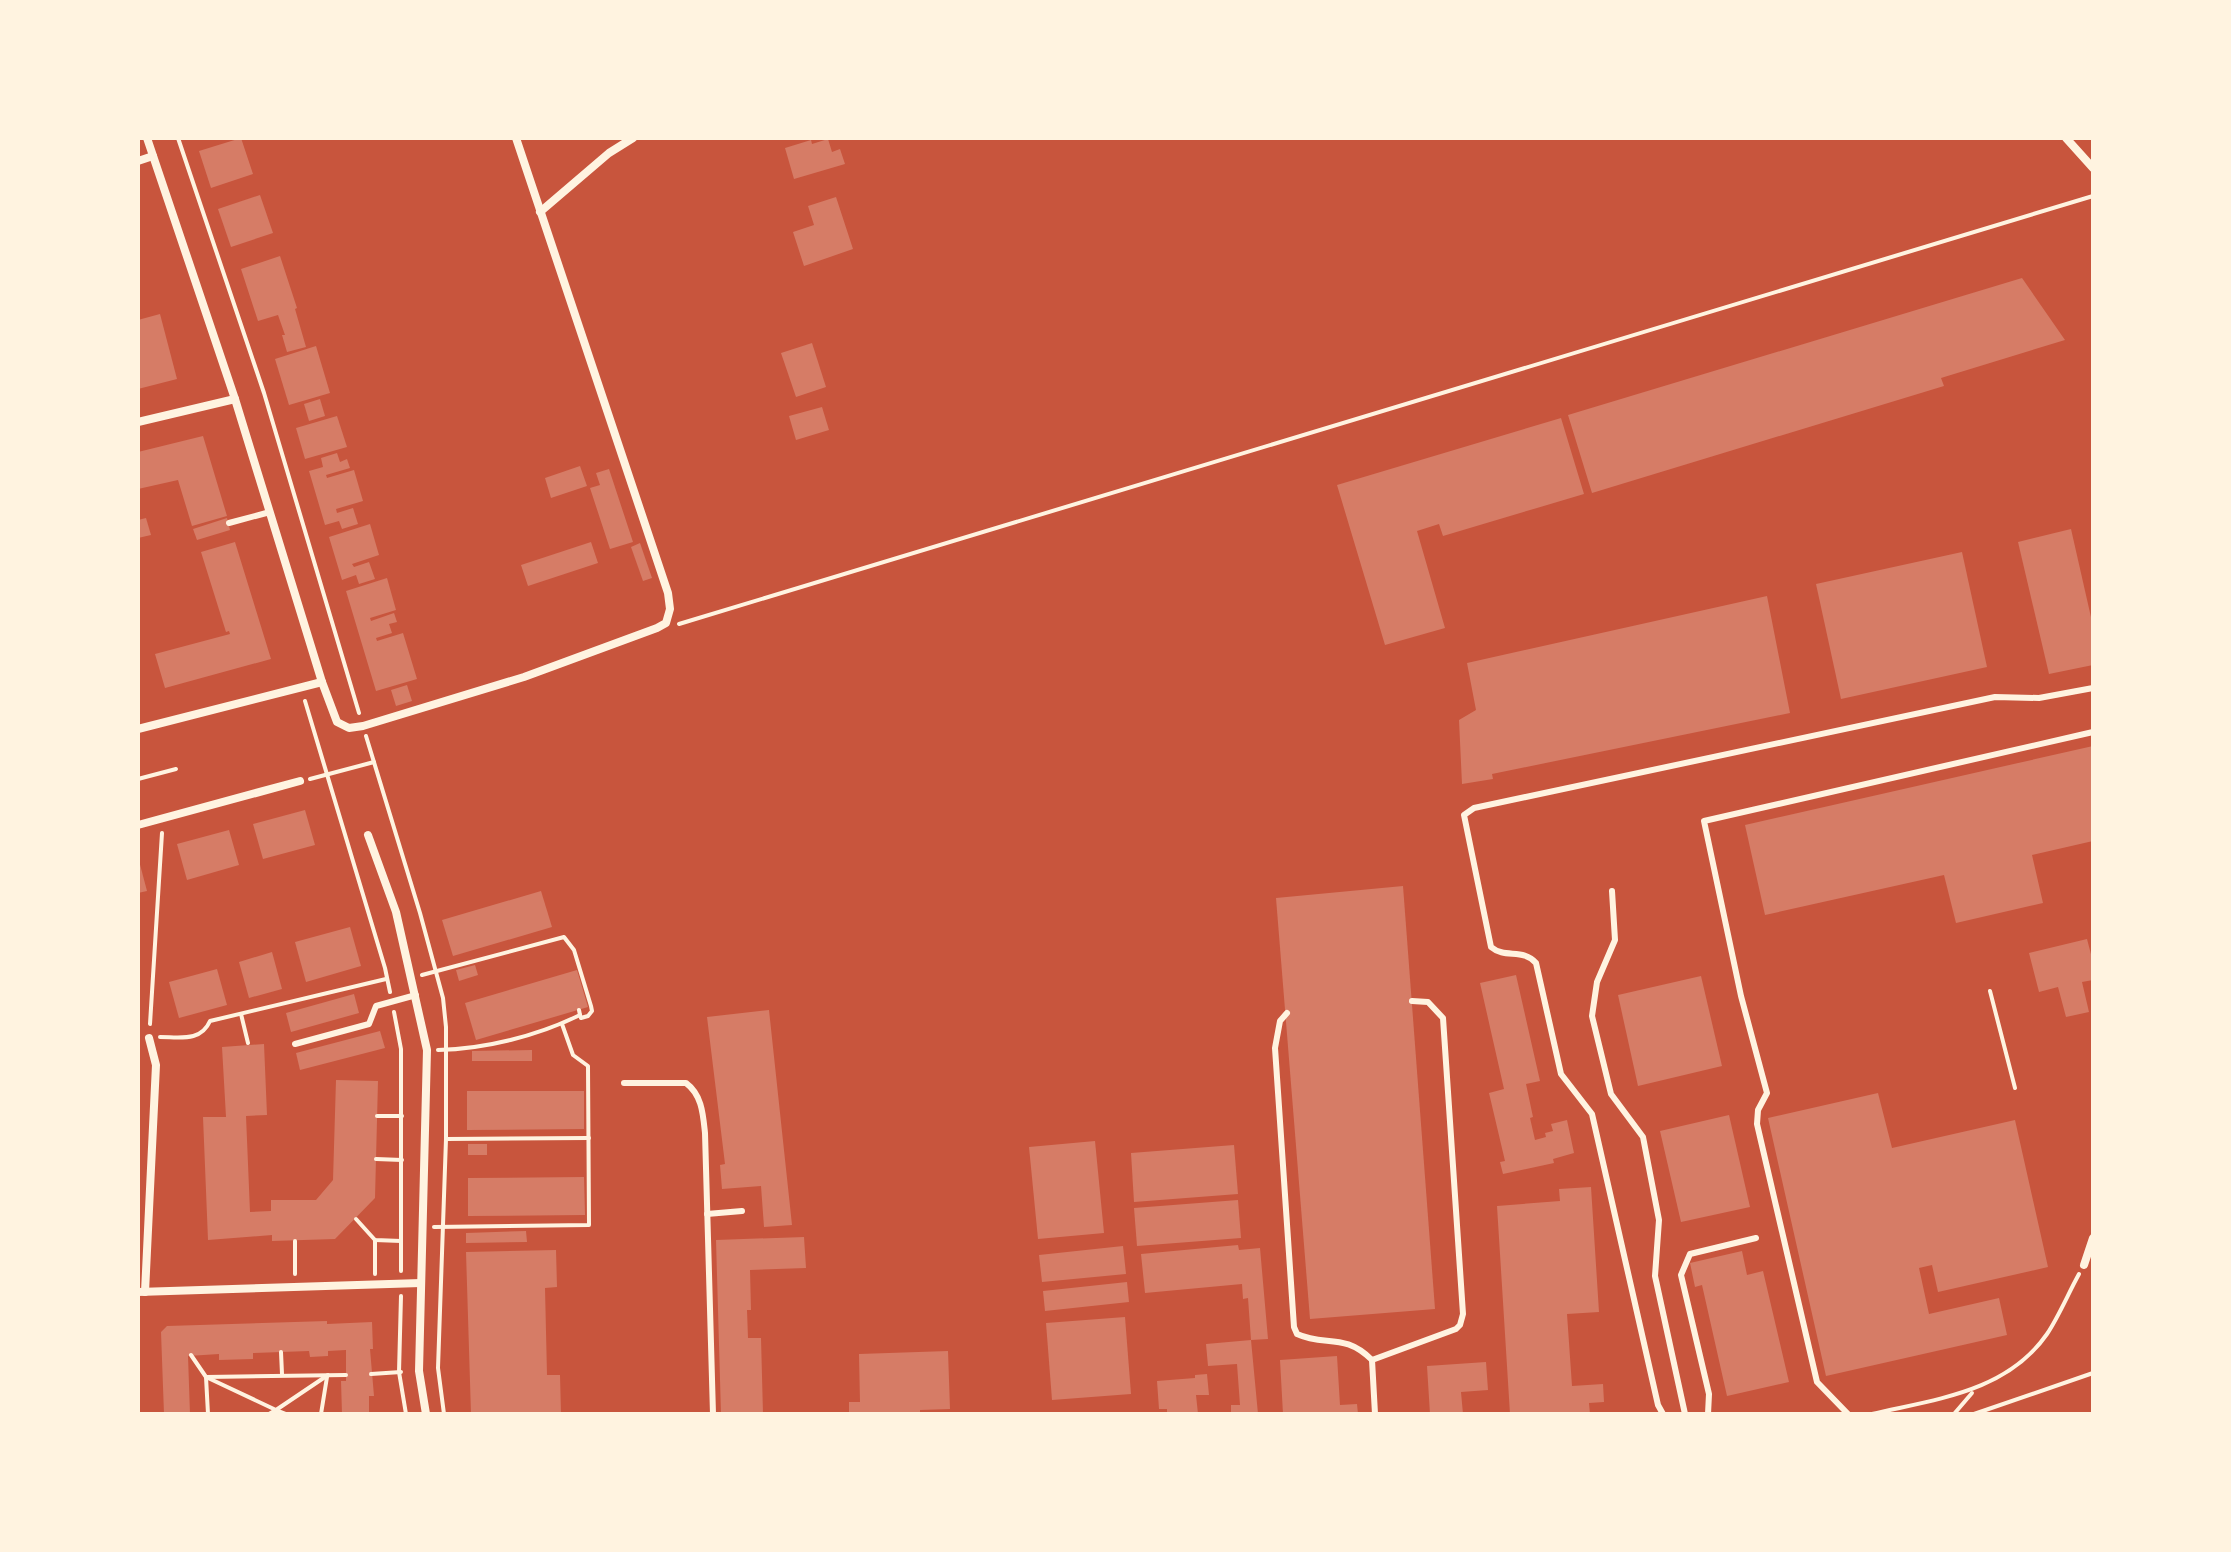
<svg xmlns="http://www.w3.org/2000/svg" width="2231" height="1552" font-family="Overpass,sans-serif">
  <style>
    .building { fill: #d67c66 }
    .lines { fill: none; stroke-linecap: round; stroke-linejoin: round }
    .path { stroke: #fff3e0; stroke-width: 4 }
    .service { stroke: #fff3e0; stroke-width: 6 }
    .minor { stroke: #fff3e0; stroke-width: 8 }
  </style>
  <rect width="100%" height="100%" fill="#c8553d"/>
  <g class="building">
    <polygon points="241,138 253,174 211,188 199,151"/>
    <polygon points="828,139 832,152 840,149 845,164 794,179 785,148 811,140 812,144"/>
    <polygon points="260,195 273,233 231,247 218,209"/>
    <polygon points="836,197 853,249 804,266 793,232 814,225 808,206"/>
    <polygon points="280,256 297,308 295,309 306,347 287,352 282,335 285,335 278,315 258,321 241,269"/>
    <polygon points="2022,278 2065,340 1941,378 1944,386 1592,493 1568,415"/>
    <polygon points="160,314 177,379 138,389 138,320"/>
    <polygon points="812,343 826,387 796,397 781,353"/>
    <polygon points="316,346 330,393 289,405 275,359"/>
    <polygon points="320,399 325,416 309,421 304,404"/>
    <polygon points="822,407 829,430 796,440 789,416"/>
    <polygon points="337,416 347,447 305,459 296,428"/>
    <polygon points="1561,418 1584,494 1443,536 1439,524 1417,531 1445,628 1385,645 1337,485"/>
    <polygon points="203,436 227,516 192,526 178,480 138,489 138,452"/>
    <polygon points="337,453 340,462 347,459 350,468 326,475 327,478 354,470 363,501 336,509 337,513 353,508 358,524 342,529 339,521 325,525 309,471 323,467 321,458"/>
    <polygon points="580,466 587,486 551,498 545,478"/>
    <polygon points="609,469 633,542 610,549 590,488 600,485 596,473"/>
    <polygon points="146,518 151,535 138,538 138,520"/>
    <polygon points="227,518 230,530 197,540 193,529"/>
    <polygon points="370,524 379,555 352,564 354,567 369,562 375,579 359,584 356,575 342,580 329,537"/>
    <polygon points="2071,529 2093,626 2093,665 2049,674 2018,542"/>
    <polygon points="235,542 271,659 165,688 155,654 230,634 229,631 226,632 201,552"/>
    <polygon points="591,542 598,563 528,586 521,565"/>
    <polygon points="640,543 652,578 643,581 631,547"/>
    <polygon points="1962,552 1987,667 1841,699 1816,584"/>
    <polygon points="387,578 396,610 370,618 371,621 394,613 397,622 389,624 392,633 376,638 377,641 403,633 417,679 376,691 346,591"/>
    <polygon points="1767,596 1790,713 1492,774 1493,779 1462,784 1459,720 1476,710 1467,663"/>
    <polygon points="407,685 412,701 396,706 391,690"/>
    <polygon points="2093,746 2093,841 2032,855 2043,903 1956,923 1944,875 1765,915 1745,825"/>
    <polygon points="305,810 315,845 263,859 253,824"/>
    <polygon points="229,830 239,865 187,880 177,844"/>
    <polygon points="138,857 147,891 138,893"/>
    <polygon points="1403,886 1435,1309 1310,1319 1276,898"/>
    <polygon points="541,891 552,927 453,956 442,920"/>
    <polygon points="350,927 361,966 306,982 295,942"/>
    <polygon points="2087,939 2093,962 2093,980 2082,982 2089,1012 2066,1017 2058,987 2039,992 2029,953"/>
    <polygon points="272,952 282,989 249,998 239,962"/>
    <polygon points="475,965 478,975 459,981 456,970"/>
    <polygon points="217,969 227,1005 179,1018 169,982"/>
    <polygon points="577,970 588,1007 476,1040 465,1003"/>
    <polygon points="1516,975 1540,1081 1526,1084 1533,1117 1530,1118 1535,1140 1546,1137 1545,1133 1553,1131 1551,1124 1567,1120 1574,1153 1553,1159 1554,1163 1503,1174 1500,1162 1505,1161 1489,1093 1504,1089 1480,983"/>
    <polygon points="1701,976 1722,1066 1638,1086 1618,995"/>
    <polygon points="354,994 359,1013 291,1032 286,1013"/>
    <polygon points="769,1010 792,1225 764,1227 761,1186 722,1189 720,1165 725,1164 707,1017"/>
    <polygon points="380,1031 385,1048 300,1070 296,1053"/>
    <polygon points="264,1044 267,1115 246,1116 250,1212 271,1211 271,1200 316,1200 333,1180 336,1080 378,1081 375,1198 335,1239 272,1241 272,1235 208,1240 203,1117 226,1117 222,1047"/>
    <polygon points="532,1050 532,1061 472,1061 472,1051"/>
    <polygon points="467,1091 584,1091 584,1129 467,1130"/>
    <polygon points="1878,1093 1892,1148 2015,1120 2048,1267 1938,1292 1932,1265 1919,1268 1929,1314 1999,1298 2007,1335 1826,1376 1768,1118"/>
    <polygon points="1729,1115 1750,1207 1681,1222 1660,1131"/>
    <polygon points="1095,1141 1104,1233 1038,1239 1029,1147"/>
    <rect x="468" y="1144" width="19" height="11"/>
    <polygon points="1234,1145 1238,1194 1134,1202 1131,1153"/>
    <polygon points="584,1177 585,1215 468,1216 468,1178"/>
    <polygon points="1591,1187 1599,1312 1567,1314 1572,1386 1603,1384 1604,1402 1589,1403 1590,1414 1510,1414 1497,1206 1560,1201 1559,1189"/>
    <polygon points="1238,1200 1241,1238 1137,1246 1134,1208"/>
    <polygon points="526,1231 527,1242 466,1243 466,1233"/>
    <polygon points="804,1237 806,1268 750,1270 751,1310 747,1310 748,1338 761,1338 763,1414 721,1414 716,1240"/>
    <polygon points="1238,1245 1239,1250 1260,1248 1268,1339 1251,1340 1258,1414 1231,1414 1231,1405 1240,1405 1237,1364 1208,1366 1206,1344 1251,1340 1248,1298 1243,1299 1242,1284 1145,1293 1141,1254"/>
    <polygon points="1123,1246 1126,1274 1042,1282 1039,1255"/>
    <polygon points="556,1250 557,1287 545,1288 547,1375 560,1375 561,1414 471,1414 466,1252"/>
    <polygon points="1742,1251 1747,1275 1763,1271 1789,1382 1727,1396 1702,1285 1695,1287 1690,1263"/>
    <polygon points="1127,1282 1129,1302 1045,1311 1043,1291"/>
    <polygon points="1125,1317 1131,1394 1052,1400 1046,1323"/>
    <polygon points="327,1321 327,1324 372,1322 373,1349 370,1349 374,1396 369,1396 369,1414 342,1414 341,1381 346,1381 346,1350 328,1351 328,1356 310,1357 309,1351 253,1353 253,1359 219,1360 219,1354 188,1356 190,1414 164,1414 161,1332 167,1326"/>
    <polygon points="948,1351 950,1409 920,1410 920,1414 849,1414 849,1402 860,1402 859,1354"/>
    <polygon points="1337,1356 1340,1405 1357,1404 1358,1414 1283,1414 1280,1360"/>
    <polygon points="1486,1362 1488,1390 1461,1392 1463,1414 1430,1414 1427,1366"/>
    <polygon points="1207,1374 1209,1395 1196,1395 1198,1414 1167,1414 1167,1409 1159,1409 1157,1381 1195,1378 1195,1375"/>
  </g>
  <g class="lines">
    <g class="path">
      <polyline points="178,138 264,393 359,713"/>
      <polyline points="679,624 2093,196"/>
      <polyline points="305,701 385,968 390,992"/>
      <polyline points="366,736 420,913 443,998 446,1027 446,1139 438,1368 444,1414"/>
      <polyline points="138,779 176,769"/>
      <polyline points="310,779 374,762"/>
      <polyline points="422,975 564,937 574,950 591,1006 592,1011 588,1016 581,1018 580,1015"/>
      <polyline points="1990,991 2015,1088"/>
      <polyline points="394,1012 401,1049 401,1271"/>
      <polyline points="241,1014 248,1043"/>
      <polyline points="150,1024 162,833"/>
      <path d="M160,1037C180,1037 201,1042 210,1021L386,979"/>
      <path d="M438,1050C485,1049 537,1036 580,1015L579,1010"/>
      <polyline points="377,1116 402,1116"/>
      <polyline points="447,1139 589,1138"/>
      <polyline points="376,1159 402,1160"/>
      <polyline points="356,1219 375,1240 401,1241"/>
      <polyline points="434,1227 589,1225 588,1066 573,1055 562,1024"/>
      <polyline points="375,1240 375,1274"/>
      <polyline points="295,1241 295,1274"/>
      <polyline points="401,1296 399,1372 406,1414"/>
      <polyline points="281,1352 282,1374"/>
      <polyline points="191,1355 206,1377 276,1410 328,1375"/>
      <polyline points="371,1374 401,1372"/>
      <polyline points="208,1414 206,1377 346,1375"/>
      <polyline points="269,1414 276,1410 286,1414"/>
      <polyline points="321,1414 327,1377"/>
      <path d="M1872,1414C1936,1399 2007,1392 2047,1334C2059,1316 2068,1294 2079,1274"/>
      <polyline points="1954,1414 1972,1393"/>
      <polyline points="1974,1414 2093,1373"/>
    </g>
    <g class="service">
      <polyline points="229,523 270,512"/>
      <polyline points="1612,891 1615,940 1597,982 1592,1016 1611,1094 1643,1137 1659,1220 1655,1276 1685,1414"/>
      <path d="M1287,1013L1280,1021L1275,1048L1294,1327L1297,1334C1325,1347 1344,1332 1372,1360"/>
      <polyline points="295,1044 369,1024 376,1006 416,995"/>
      <path d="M624,1083H686C702,1095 703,1114 705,1133L713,1414"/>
      <polyline points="707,1214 742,1211"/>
      <polyline points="1375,1414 1372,1360 1456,1329 1460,1325 1463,1314 1443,1018 1428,1002 1412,1001"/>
      <path d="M1663,1414L1658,1405L1592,1114L1561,1074L1536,963C1523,948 1505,959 1491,947L1464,815L1474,808L1995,697L2039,698L2093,688"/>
      <polyline points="1708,1414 1709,1394 1681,1275 1690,1254 1756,1238"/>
      <polyline points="1848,1414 1817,1382 1757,1124 1758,1110 1767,1093 1741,996 1704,821 2093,732"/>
    </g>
    <g class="minor">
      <polyline points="147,138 235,399 322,682 337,722 349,728 363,726 524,677 657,628 666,623 670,609 668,593 516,138"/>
      <polyline points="2066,138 2093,168"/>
      <polyline points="138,161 153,156"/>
      <polyline points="540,212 609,153 633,138"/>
      <polyline points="138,422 235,399"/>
      <polyline points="138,729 322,682"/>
      <polyline points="138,825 300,781"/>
      <polyline points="368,835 396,912 427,1050 419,1371 426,1414"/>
      <polyline points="2084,1265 2093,1238"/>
      <polyline points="138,1292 421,1283"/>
      <polyline points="145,1292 156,1065 149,1038"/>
    </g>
  </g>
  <rect width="2231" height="1552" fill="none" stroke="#fff3e0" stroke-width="280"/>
</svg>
